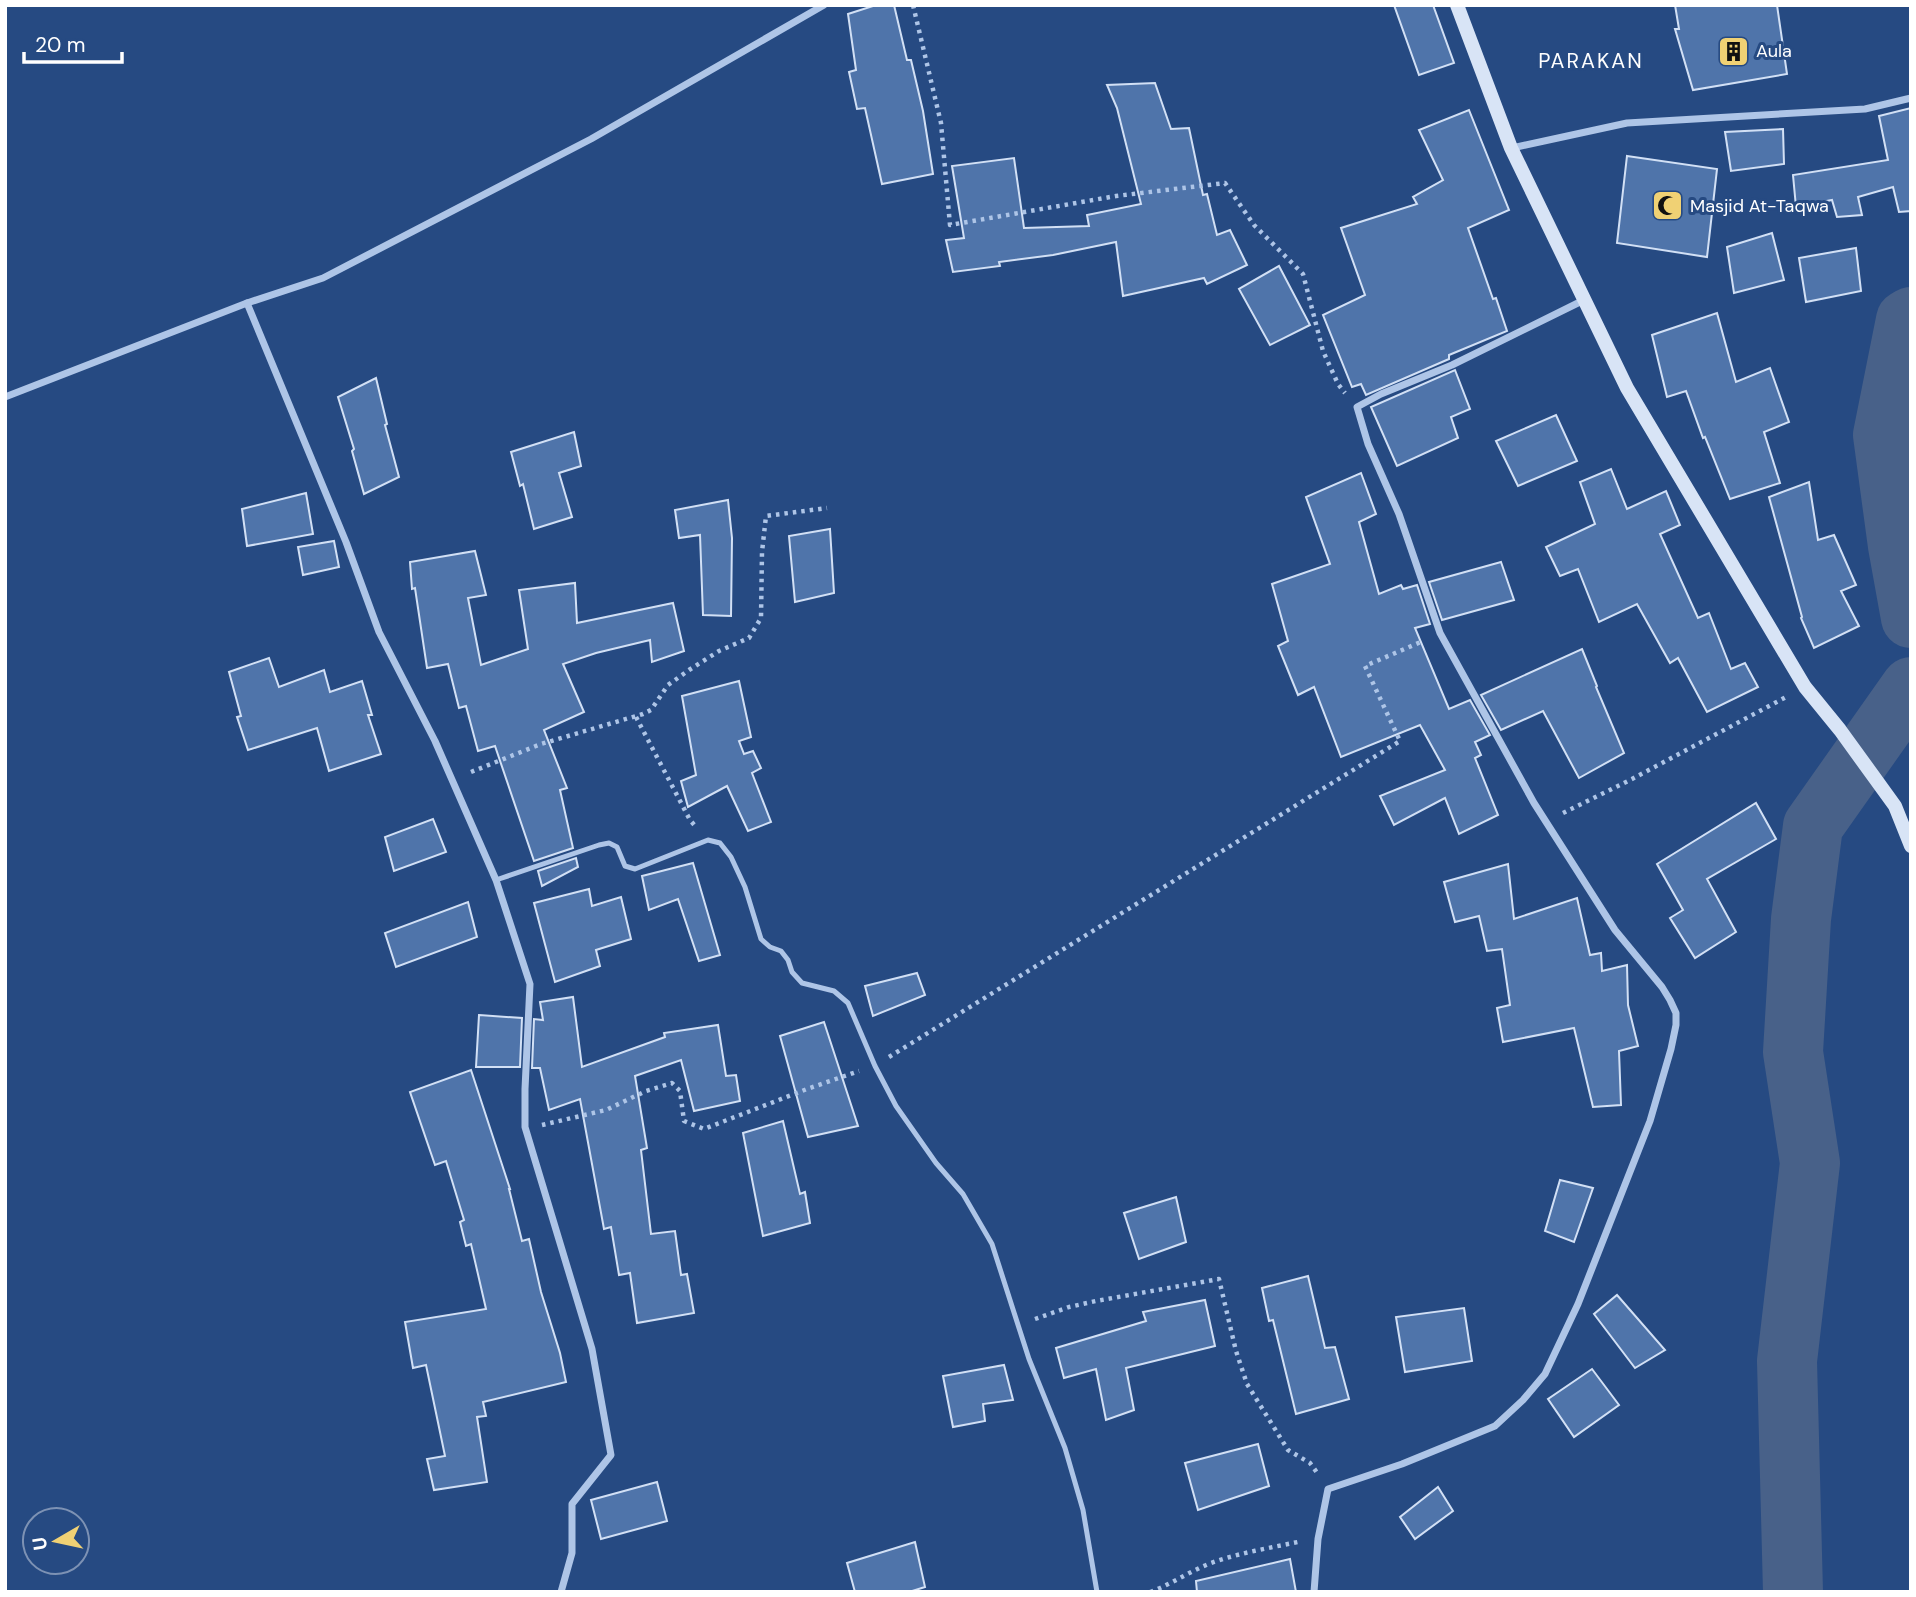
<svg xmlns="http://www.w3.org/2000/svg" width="1916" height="1597" font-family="'DM Sans',sans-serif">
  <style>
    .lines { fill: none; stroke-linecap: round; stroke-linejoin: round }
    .river { stroke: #486189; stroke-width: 60 }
    .building { fill: #4f74aa; stroke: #d2e0f5; stroke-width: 2 }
    .path { stroke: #aec5e7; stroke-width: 4.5; stroke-dasharray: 3.5 5; stroke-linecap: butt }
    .lane { stroke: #aec5e7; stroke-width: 5 }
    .street { stroke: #aec5e7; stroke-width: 7 }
    .secondary { stroke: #d8e4f6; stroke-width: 14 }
    .labels { text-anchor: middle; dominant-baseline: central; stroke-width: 6; stroke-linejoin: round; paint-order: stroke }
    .poi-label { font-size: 18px; fill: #fff; stroke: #264a82; text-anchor: start }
    .quarter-label { font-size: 21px; letter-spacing: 2px; fill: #fff; stroke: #264a82 }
  </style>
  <rect width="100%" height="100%" fill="#264a82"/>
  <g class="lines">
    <g class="river">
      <polyline points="1911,317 1906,320 1883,435 1898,546 1911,618"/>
      <polyline points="1793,1592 1787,1361 1810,1163 1793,1052 1801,919 1813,826 1911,687"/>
    </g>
  </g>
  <g class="building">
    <polygon points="876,5 894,5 907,60 911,60 923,111 933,174 882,184 865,108 857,109 849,72 856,70 848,14"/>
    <polygon points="1394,5 1433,5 1454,63 1419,75"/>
    <polygon points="1675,5 1777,5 1787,74 1693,90 1675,29 1679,29"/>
    <polygon points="1155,83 1171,129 1189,128 1203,195 1207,194 1217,235 1230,230 1247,265 1207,284 1204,278 1123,296 1116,242 1053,255 999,262 1000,266 953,272 946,240 964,238 952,166 1014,158 1024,228 1089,226 1087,215 1141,204 1117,108 1107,85"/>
    <polygon points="1911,108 1911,211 1899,212 1893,187 1858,197 1862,215 1837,217 1832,200 1796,207 1793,175 1888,160 1879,116"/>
    <polygon points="1469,110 1509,210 1468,228 1493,299 1496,298 1507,331 1449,355 1449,359 1366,395 1361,384 1352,387 1323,315 1365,295 1341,228 1417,204 1413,197 1443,180 1419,130"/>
    <polygon points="1783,129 1784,164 1731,171 1725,132"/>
    <polygon points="1627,156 1717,169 1707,257 1617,243"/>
    <polygon points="1772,233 1784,280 1734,293 1727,247"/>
    <polygon points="1856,248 1861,291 1806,302 1799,258"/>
    <polygon points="1279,266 1310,325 1270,345 1239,289"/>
    <polygon points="1717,313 1736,382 1770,368 1789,422 1764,432 1780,483 1730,499 1705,437 1703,438 1686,391 1667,397 1652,335"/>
    <polygon points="1455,370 1470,409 1451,417 1458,438 1397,466 1371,407"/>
    <polygon points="376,378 387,424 385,425 399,477 364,494 352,451 354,449 338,397"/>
    <polygon points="1556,415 1577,461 1518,486 1496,441"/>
    <polygon points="574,432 581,466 559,473 572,517 534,529 523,484 520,486 511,452"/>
    <polygon points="1611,469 1627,509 1666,491 1680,525 1660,534 1698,618 1709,613 1731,669 1745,663 1758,687 1707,712 1678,658 1670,663 1637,604 1599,622 1578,569 1560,576 1546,547 1595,524 1580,482"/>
    <polygon points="1361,473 1376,514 1359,522 1379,594 1401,585 1403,589 1417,585 1430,624 1415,628 1449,709 1470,700 1490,735 1475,742 1481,755 1475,758 1498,815 1459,834 1445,798 1394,825 1380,796 1445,770 1420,725 1341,757 1314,687 1298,695 1278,646 1288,641 1272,584 1330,564 1306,497"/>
    <polygon points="1809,482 1818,540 1834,535 1856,585 1841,591 1859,626 1814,648 1801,618 1802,617 1769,497"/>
    <polygon points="306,493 313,534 247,546 242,509"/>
    <polygon points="728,500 732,538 731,616 703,615 700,535 679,538 675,510"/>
    <polygon points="830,529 834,593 795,602 789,536"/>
    <polygon points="334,541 339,567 303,575 298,547"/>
    <polygon points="475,551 486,595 468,598 481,665 528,649 519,590 575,583 577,623 673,603 684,651 652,662 650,640 596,653 563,664 584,712 544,730 567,788 560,790 573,848 534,861 495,746 478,751 466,706 459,708 448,664 427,668 415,588 412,589 410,562"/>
    <polygon points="1501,562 1514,600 1442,620 1429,582"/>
    <polygon points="1582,649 1597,686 1596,687 1624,753 1579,778 1543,711 1501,730 1481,695"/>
    <polygon points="269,658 279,687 324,670 330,692 362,681 372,715 368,715 381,754 329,771 317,728 248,750 237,717 241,716 229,672"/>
    <polygon points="739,681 751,737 739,741 744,754 753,751 761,768 752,773 771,822 748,831 727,786 688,807 681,781 696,775 682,696"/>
    <polygon points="1756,803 1776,839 1707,879 1736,932 1695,958 1670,918 1683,910 1657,864"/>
    <polygon points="433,819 446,852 394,871 385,837"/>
    <polygon points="576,858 578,867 542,886 538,871"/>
    <polygon points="693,863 720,955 699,961 678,899 649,910 642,876"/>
    <polygon points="1508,864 1514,919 1577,898 1590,955 1601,953 1602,971 1627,965 1628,1005 1638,1046 1619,1051 1621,1105 1593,1107 1574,1028 1503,1042 1497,1008 1510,1005 1502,949 1487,951 1479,916 1455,922 1444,882"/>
    <polygon points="589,889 592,906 621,897 631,939 596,950 600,966 555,982 534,903"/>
    <polygon points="468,902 477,937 396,967 385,933"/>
    <polygon points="917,973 925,995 873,1016 865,986"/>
    <polygon points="573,997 582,1067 665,1037 664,1033 718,1025 726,1076 736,1075 740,1101 694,1111 681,1060 635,1076 647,1148 641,1150 651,1234 675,1231 681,1275 687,1274 694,1313 637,1323 630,1273 619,1275 611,1227 604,1229 580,1099 549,1110 540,1068 532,1068 534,1019 543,1020 540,1002"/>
    <polygon points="479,1015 522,1018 520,1067 476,1067"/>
    <polygon points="824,1022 858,1126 808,1137 780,1036"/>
    <polygon points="471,1070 510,1189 509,1189 522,1241 529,1239 541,1292 560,1353 566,1382 483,1402 486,1416 477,1417 487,1482 434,1490 427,1459 445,1456 426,1365 413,1368 405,1322 486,1309 471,1244 466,1246 460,1222 464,1220 446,1161 435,1165 410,1092"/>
    <polygon points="783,1121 800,1194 805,1192 810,1223 763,1236 743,1133"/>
    <polygon points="1560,1180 1593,1188 1574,1242 1545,1231"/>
    <polygon points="1176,1197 1186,1242 1139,1259 1124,1213"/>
    <polygon points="1308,1276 1325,1348 1335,1347 1349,1399 1296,1414 1273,1320 1269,1321 1262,1288"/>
    <polygon points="1617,1295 1665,1350 1635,1368 1594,1314"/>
    <polygon points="1205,1300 1215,1346 1126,1368 1134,1410 1106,1420 1096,1369 1064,1378 1056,1348 1146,1321 1143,1312"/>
    <polygon points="1464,1308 1472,1361 1405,1372 1396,1317"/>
    <polygon points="1004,1365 1013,1400 983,1404 985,1421 953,1427 943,1376"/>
    <polygon points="1592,1369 1619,1405 1574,1437 1548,1399"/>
    <polygon points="1258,1444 1269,1486 1198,1510 1185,1463"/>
    <polygon points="657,1482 667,1521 601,1539 591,1500"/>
    <polygon points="1438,1487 1453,1511 1415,1539 1400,1517"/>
    <polygon points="915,1542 925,1587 909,1592 855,1592 847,1563"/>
    <polygon points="1290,1559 1296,1592 1197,1592 1196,1581"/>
  </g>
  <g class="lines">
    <g class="path">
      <polyline points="913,5 941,123 950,225 1116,196 1225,183 1254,225 1303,274 1323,351 1338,384 1345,393"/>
      <polyline points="636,717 690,820 696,827"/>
      <polyline points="471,772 541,744 643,714 651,710 668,685 689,670 719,651 749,638 761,618 762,552 766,516 827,508"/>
      <polyline points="1563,813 1632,779 1786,697"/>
      <polyline points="889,1057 1400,741 1365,666 1423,641"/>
      <polyline points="542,1125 606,1110 646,1091 672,1083 680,1091 684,1121 704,1129 807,1089 859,1071"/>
      <polyline points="1035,1319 1069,1307 1096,1301 1219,1279 1236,1351 1247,1384 1288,1450 1310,1463 1318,1474"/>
      <path d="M1150,1592C1172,1584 1190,1571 1211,1563C1239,1553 1269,1548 1298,1542"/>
    </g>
    <polyline class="lane" points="496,880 599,845 609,843 617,847 625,866 635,869 708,840 720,843 731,857 745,887 761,939 770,947 781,951 788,960 792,972 802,983 834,991 848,1003 875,1066 896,1106 936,1163 963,1194 992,1244 1029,1359 1065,1448 1083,1510 1097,1592"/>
    <g class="street">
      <polyline points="1512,148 1627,123 1865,109 1911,98"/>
      <polyline points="247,303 346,542 379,632 435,741 496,880 530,984 525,1089 525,1127 592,1349 611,1455 572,1504 572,1553 561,1592"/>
      <polyline points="5,397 247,303 323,278 591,139 824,5"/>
      <polyline points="1314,1592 1318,1539 1328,1489 1402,1464 1495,1426 1523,1400 1545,1374 1578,1304 1650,1121 1671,1049 1676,1025 1676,1013 1670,1000 1662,987 1615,930 1534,803 1440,633 1399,514 1368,444 1357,407 1381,394 1452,365 1584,300"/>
    </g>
    <polyline class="secondary" points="1457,5 1511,148 1627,388 1805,687 1840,730 1895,806 1911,846"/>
  </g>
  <defs>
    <symbol id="building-square" viewBox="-11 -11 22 22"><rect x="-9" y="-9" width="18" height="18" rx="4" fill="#f0d174" stroke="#264a82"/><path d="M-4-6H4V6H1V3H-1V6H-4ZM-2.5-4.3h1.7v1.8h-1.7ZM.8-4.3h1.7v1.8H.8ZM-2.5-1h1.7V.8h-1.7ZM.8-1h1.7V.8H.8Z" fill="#111"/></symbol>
    <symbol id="mosque-square" viewBox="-11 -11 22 22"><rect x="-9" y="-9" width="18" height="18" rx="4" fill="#f0d174" stroke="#264a82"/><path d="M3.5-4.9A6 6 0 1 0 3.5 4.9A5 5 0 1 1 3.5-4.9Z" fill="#111"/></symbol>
  </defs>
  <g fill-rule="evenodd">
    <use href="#building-square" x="1716" y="34" width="35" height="35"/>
    <use href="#mosque-square" x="1650" y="188" width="35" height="35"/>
  </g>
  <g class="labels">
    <g class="poi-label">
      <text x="1756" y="51">Aula</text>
      <text x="1690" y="206">Masjid At-Taqwa</text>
    </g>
    <g class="quarter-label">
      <text x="1591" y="61">PARAKAN</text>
    </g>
  </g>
  <rect width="1916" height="1597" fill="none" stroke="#ffffff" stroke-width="14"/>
  <g transform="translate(56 1541) rotate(261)"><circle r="33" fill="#264a82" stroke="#7d92b4" stroke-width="2"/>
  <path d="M0-5L12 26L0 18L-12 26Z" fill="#f0d174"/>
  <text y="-10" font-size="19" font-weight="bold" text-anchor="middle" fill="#ffffff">U</text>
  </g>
  <path d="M24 52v10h98v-10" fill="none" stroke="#ffffff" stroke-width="3.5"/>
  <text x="35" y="52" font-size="21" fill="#ffffff" stroke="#264a82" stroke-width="5" paint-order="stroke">20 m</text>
</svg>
